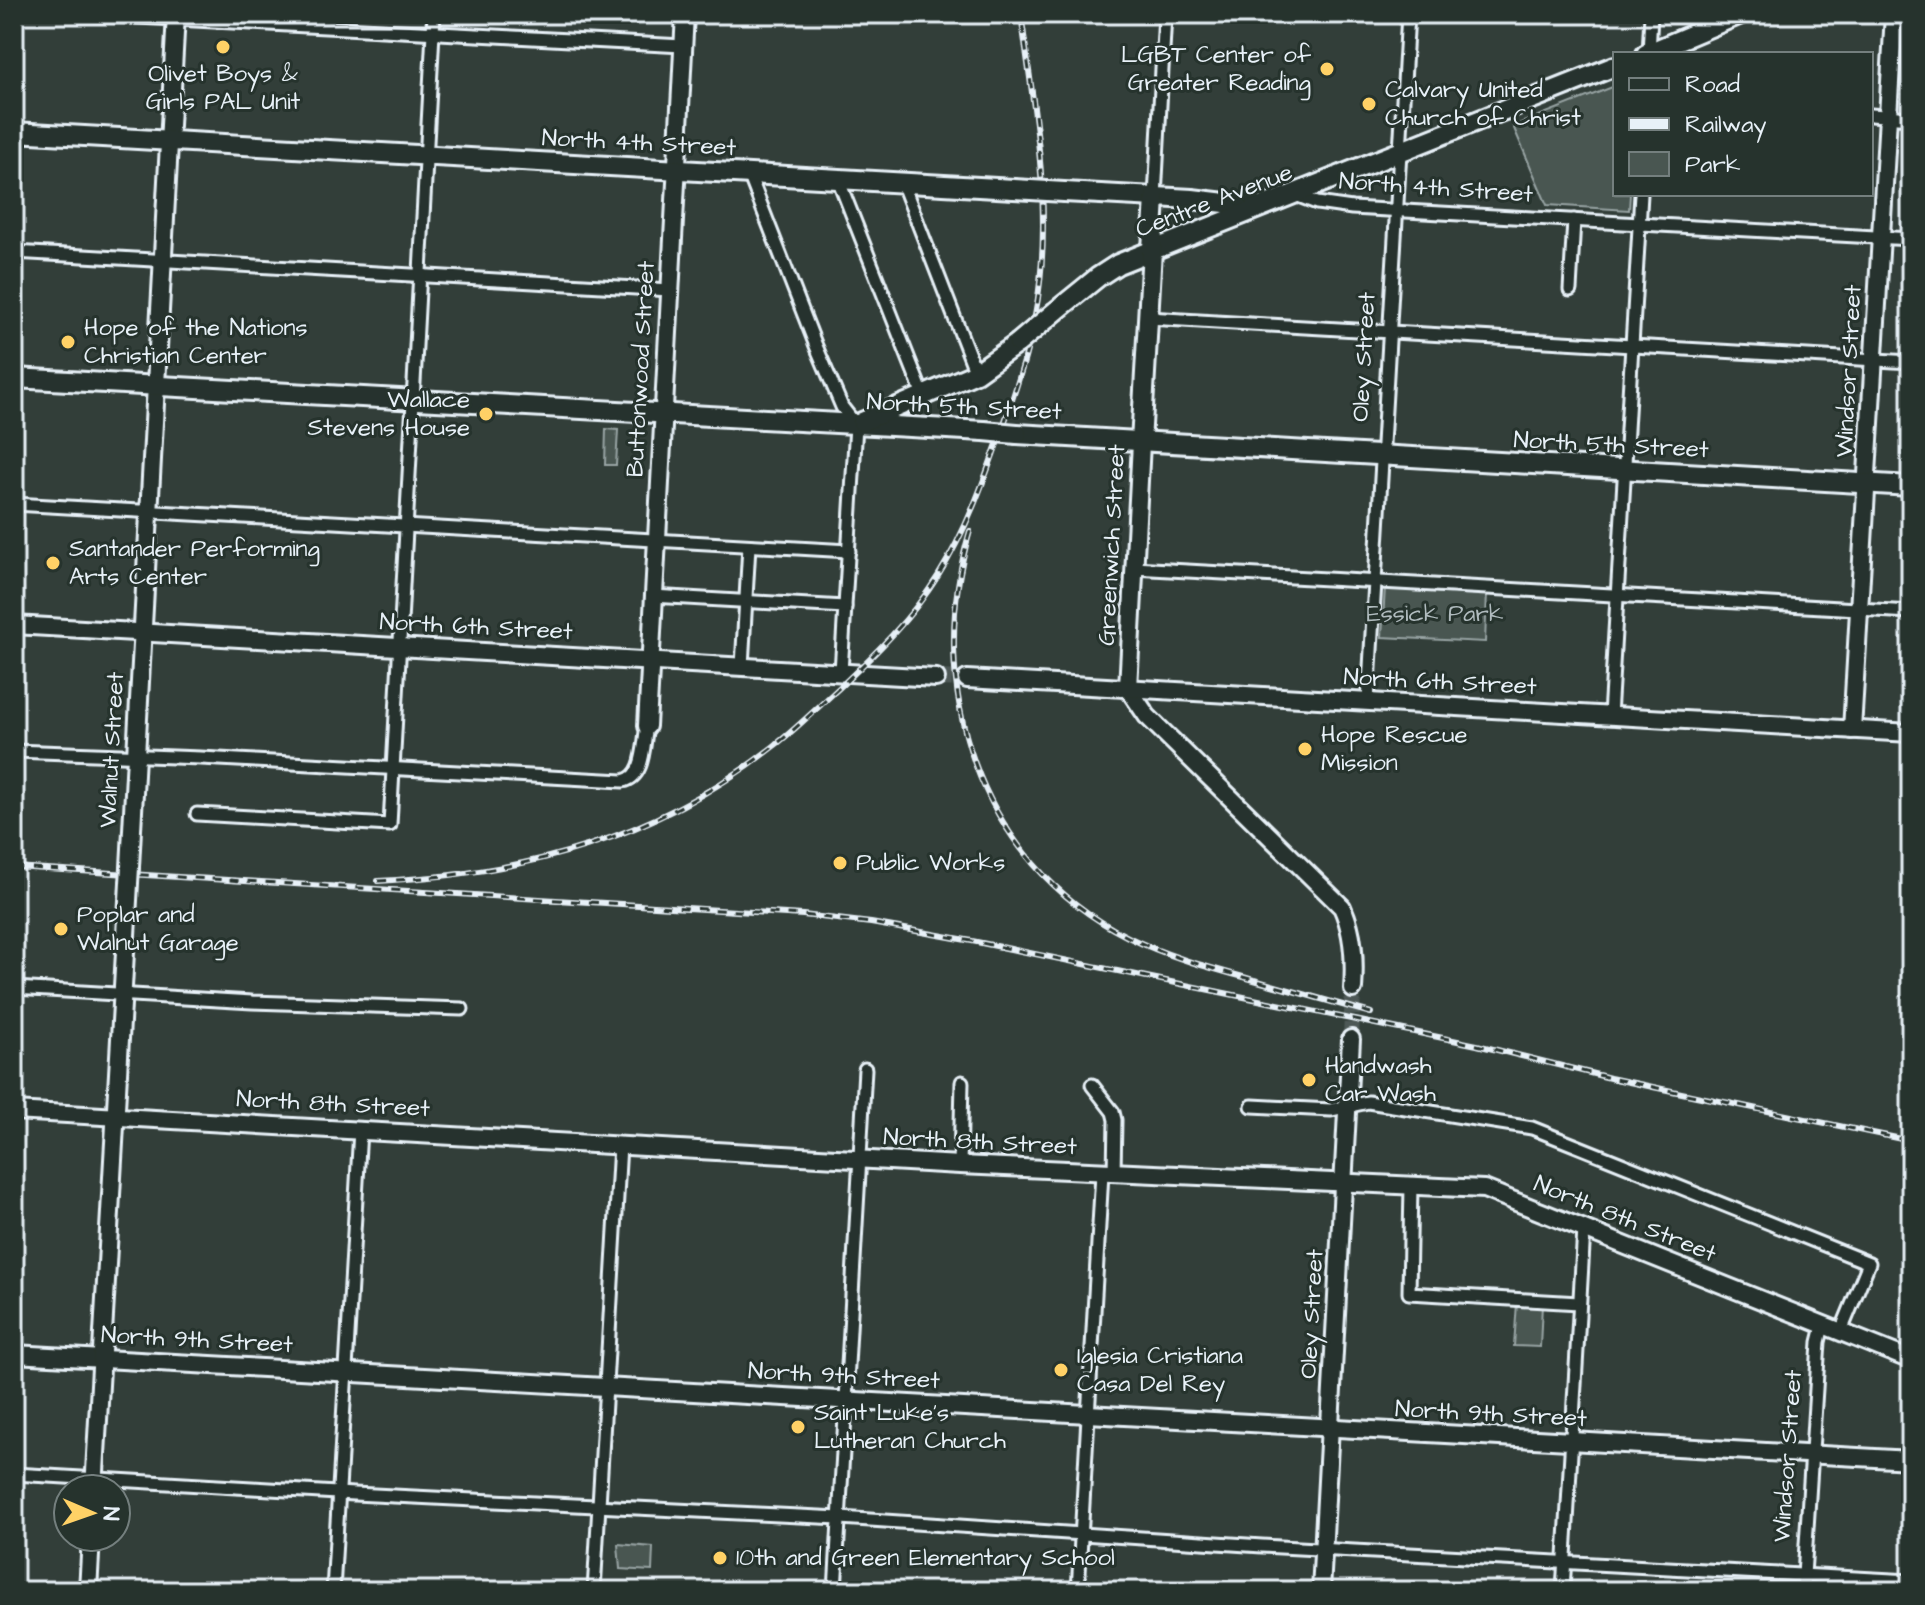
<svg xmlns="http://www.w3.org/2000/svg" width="1925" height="1605" font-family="'Architects Daughter',sans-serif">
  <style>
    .green { fill: #495651; stroke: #98a4a4; stroke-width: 2 }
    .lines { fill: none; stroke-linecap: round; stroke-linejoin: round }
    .secondary-tunnel { stroke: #4d5956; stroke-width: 16; stroke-dasharray: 16 8; stroke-linecap: butt }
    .street-casing { stroke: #e8f1f8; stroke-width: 17 }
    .secondary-casing { stroke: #e8f1f8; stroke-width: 22 }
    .primary-casing { stroke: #e8f1f8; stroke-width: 24 }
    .street { stroke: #26332d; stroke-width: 11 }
    .secondary { stroke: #26332d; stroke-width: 16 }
    .primary { stroke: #26332d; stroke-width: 18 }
    .rail-casing { stroke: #e8f1f8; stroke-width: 6 }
    .rail { stroke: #26332d; stroke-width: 3; stroke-dasharray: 9; stroke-linecap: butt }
    .secondary-bridge-casing { stroke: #e8f1f8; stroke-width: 22; stroke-linecap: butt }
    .primary-bridge-casing { stroke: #e8f1f8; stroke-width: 24; stroke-linecap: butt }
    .secondary-bridge { stroke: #26332d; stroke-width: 16 }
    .primary-bridge { stroke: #26332d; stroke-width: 18 }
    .poi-dot { fill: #ffd166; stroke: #26332d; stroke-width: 3 }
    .labels { text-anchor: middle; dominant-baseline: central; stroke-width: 6; stroke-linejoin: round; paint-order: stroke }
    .poi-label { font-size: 24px; fill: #e8f1f8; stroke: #26332d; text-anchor: start }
    .street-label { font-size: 24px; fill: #e8f1f8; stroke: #26332d }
    .park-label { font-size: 24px; fill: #b0bbbe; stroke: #26332d }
  </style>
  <rect width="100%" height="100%" fill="#323e39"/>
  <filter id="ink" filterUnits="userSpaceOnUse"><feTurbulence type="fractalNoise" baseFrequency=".0125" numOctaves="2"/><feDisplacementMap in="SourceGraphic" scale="16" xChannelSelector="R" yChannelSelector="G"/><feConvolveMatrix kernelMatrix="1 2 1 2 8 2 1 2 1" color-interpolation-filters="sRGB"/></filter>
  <g filter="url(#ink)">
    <g class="green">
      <polygon points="1615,86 1615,194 1630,194 1629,210 1547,205 1513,126"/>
      <polygon points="606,429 618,430 616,465 605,465"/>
      <polygon points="1385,587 1487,592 1485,642 1382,637"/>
      <polygon points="1517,1303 1542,1304 1540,1347 1514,1346"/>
      <polygon points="618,1544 653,1547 652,1571 620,1569"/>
    </g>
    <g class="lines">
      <g class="secondary-tunnel">
        <polyline points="936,678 967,679"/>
        <polyline points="1351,1039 1353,989"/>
      </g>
      <defs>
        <g id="street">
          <polyline points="81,14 683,46"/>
          <polyline points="1649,54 1651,14"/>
          <polyline points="1871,115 1911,118"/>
          <polyline points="749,174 816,346 842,407 856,425 841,672"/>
          <polyline points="838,179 923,395"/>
          <polyline points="902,182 976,373"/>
          <polyline points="1296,195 1317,203 1352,208 1911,239"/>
          <polyline points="1155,197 1165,14"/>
          <polyline points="14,252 670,290"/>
          <polyline points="1570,290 1574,220"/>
          <polyline points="1148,318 1911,362"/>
          <polyline points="14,504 849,551"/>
          <polyline points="1134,568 1911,612"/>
          <polyline points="652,596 845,607"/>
          <polyline points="742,666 749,546"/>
          <polyline points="1368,702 1408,14"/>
          <polyline points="1610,716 1641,194"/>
          <path d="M14,751L201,758L623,781C645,777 643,745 647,726"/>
          <polyline points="197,814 390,825 434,14"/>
          <polyline points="14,988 252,1002 462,1009"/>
          <polyline points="1092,1085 1113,1112 1115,1120 1114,1173"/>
          <polyline points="1252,1106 1331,1110 1368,1102 1532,1128 1869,1263 1841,1331"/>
          <polyline points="960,1165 962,1082"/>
          <polyline points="1411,1186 1409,1293 1579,1303"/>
          <polyline points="14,1474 354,1494 840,1518 1262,1546 1911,1581"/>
          <polyline points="333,1591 360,1130"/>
          <polyline points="594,1591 620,1145"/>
          <polyline points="835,1591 865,1069"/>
          <polyline points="1078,1591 1102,1173"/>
          <polyline points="1563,1591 1584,1229"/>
          <polyline points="1803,1591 1819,1342 1823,1326"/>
        </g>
        <g id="secondary">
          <path d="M1141,443L1128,688L1147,716L1342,907C1354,933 1355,961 1353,989"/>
          <polyline points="14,625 936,678"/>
          <polyline points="967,679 1911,733"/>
          <polyline points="647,726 685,14"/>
          <polyline points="1852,730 1894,14"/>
          <polyline points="130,867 176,14"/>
          <polyline points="14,1111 960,1165 1484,1189 1911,1360"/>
          <polyline points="14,1354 1911,1460"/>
          <polyline points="94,1489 129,883"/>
          <polyline points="88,1591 91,1537"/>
          <polyline points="1321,1591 1351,1039"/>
        </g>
        <g id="primary">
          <polyline points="1646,54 1741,14"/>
          <polyline points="14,132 1014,189"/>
          <polyline points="1064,192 1192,199 1258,207"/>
          <polyline points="1056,311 1098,277 1118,264 1615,66"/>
          <polyline points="14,378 984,431"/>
          <polyline points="862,422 976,373 1018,343"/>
          <polyline points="1017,434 1911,486"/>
          <polyline points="1141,443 1155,197"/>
        </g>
      </defs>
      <use href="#street" class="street-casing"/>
      <use href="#secondary" class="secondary-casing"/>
      <use href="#primary" class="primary-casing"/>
      <use href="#street" class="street"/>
      <use href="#secondary" class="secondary"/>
      <use href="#primary" class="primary"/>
      <defs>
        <g id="rail">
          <path d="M970,531C924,687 977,861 1128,937C1168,957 1211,968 1254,980C1293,991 1331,1002 1371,1013"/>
          <polyline points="14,867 803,915 871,923 972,941 1477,1045 1610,1078 1911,1141"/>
          <path d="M378,881C527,874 655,839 774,746C797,728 817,708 839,688C876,653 911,619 938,576C967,530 985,478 1003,427C1019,380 1035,332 1040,282C1050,193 1033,102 1021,14"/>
        </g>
      </defs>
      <use href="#rail" class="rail-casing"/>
      <use href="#rail" class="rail"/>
      <defs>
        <polyline id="secondary-bridge" points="129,883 130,867"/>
        <g id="primary-bridge">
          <polyline points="1014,189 1064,192"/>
          <polyline points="1018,343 1056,311"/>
          <polyline points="984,431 1017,434"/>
        </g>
      </defs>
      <use href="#secondary-bridge" class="secondary-bridge-casing"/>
      <use href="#primary-bridge" class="primary-bridge-casing"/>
      <use href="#secondary-bridge" class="secondary-bridge"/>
      <use href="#primary-bridge" class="primary-bridge"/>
    </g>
  </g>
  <g class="poi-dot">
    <circle cx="223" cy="47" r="8"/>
    <circle cx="1327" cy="69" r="8"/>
    <circle cx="1369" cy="104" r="8"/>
    <circle cx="68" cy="342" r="8"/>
    <circle cx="486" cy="414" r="8"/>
    <circle cx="53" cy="563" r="8"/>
    <circle cx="1305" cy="749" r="8"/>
    <circle cx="840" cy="863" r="8"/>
    <circle cx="61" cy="929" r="8"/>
    <circle cx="1309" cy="1080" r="8"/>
    <circle cx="1061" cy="1370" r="8"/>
    <circle cx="798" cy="1427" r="8"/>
    <circle cx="720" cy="1558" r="8"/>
  </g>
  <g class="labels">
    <g class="poi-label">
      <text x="1311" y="55" text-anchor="end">LGBT Center of<tspan x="1311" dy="28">Greater Reading</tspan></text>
      <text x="223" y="74" text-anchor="middle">Olivet Boys &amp;<tspan x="223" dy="28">Girls PAL Unit</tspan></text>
      <text x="1385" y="90">Calvary United<tspan x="1385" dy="28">Church of Christ</tspan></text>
      <text x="84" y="328">Hope of the Nations<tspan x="84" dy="28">Christian Center</tspan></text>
      <text x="470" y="400" text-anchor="end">Wallace<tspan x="470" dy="28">Stevens House</tspan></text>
      <text x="69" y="549">Santander Performing<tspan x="69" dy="28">Arts Center</tspan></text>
      <text x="1321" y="735">Hope Rescue<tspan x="1321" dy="28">Mission</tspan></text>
      <text x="856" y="863">Public Works</text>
      <text x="77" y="915">Poplar and<tspan x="77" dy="28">Walnut Garage</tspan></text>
      <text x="1325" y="1066">Handwash<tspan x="1325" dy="28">Car Wash</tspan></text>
      <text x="1077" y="1356">Iglesia Cristiana<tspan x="1077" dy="28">Casa Del Rey</tspan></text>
      <text x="814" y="1413">Saint Luke's<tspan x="814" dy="28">Lutheran Church</tspan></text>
      <text x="736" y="1558">10th and Green Elementary School</text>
    </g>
    <g class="street-label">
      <text transform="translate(639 143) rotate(3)">North 4th Street</text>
      <text transform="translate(1436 188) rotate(4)">North 4th Street</text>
      <text transform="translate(1214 201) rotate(-21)">Centre Avenue</text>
      <text transform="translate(1364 357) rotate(-87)">Oley Street</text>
      <text transform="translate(641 369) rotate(-87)">Buttonwood Street</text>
      <text transform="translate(1849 371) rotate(-87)">Windsor Street</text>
      <text transform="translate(964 407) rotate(3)">North 5th Street</text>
      <text transform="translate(1611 445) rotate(3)">North 5th Street</text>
      <text transform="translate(1112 545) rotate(-87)">Greenwich Street</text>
      <text transform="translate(476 627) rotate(3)">North 6th Street</text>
      <text transform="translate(1440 682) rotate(3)">North 6th Street</text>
      <text transform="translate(112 750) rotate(-87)">Walnut Street</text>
      <text transform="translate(333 1104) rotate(3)">North 8th Street</text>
      <text transform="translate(980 1142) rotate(3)">North 8th Street</text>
      <text transform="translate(1625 1219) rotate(22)">North 8th Street</text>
      <text transform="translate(1312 1314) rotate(-87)">Oley Street</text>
      <text transform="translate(197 1340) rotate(3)">North 9th Street</text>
      <text transform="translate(844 1376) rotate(3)">North 9th Street</text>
      <text transform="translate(1491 1414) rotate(3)">North 9th Street</text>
      <text transform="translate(1788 1456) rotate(-86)">Windsor Street</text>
    </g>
    <g class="park-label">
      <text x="1435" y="614">Essick Park</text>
    </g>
  </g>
  <rect width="1925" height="1605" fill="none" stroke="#26332d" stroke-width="48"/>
  <rect x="24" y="24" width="1877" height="1557" fill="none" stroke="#e8f1f8" stroke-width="3" filter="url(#ink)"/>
  <rect x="1613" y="52" width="260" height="144" fill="#26332d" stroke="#747f7e" stroke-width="2"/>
  <rect x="1629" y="78" width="40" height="12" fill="#26332d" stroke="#747f7e" stroke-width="2"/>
  <text x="1685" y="92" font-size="24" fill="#e8f1f8">Road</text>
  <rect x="1629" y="118" width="40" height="12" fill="#e8f1f8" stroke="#747f7e" stroke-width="2"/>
  <text x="1685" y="132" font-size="24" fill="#e8f1f8">Railway</text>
  <rect x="1629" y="152" width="40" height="24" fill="#495651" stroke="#747f7e" stroke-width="2"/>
  <text x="1685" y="172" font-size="24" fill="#e8f1f8">Park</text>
  <g transform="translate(92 1513) rotate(92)"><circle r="38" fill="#26332d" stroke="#747f7e" stroke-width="2"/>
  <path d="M0-6L14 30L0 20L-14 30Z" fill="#ffd166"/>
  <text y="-12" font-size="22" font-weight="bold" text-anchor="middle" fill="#e8f1f8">N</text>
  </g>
</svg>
